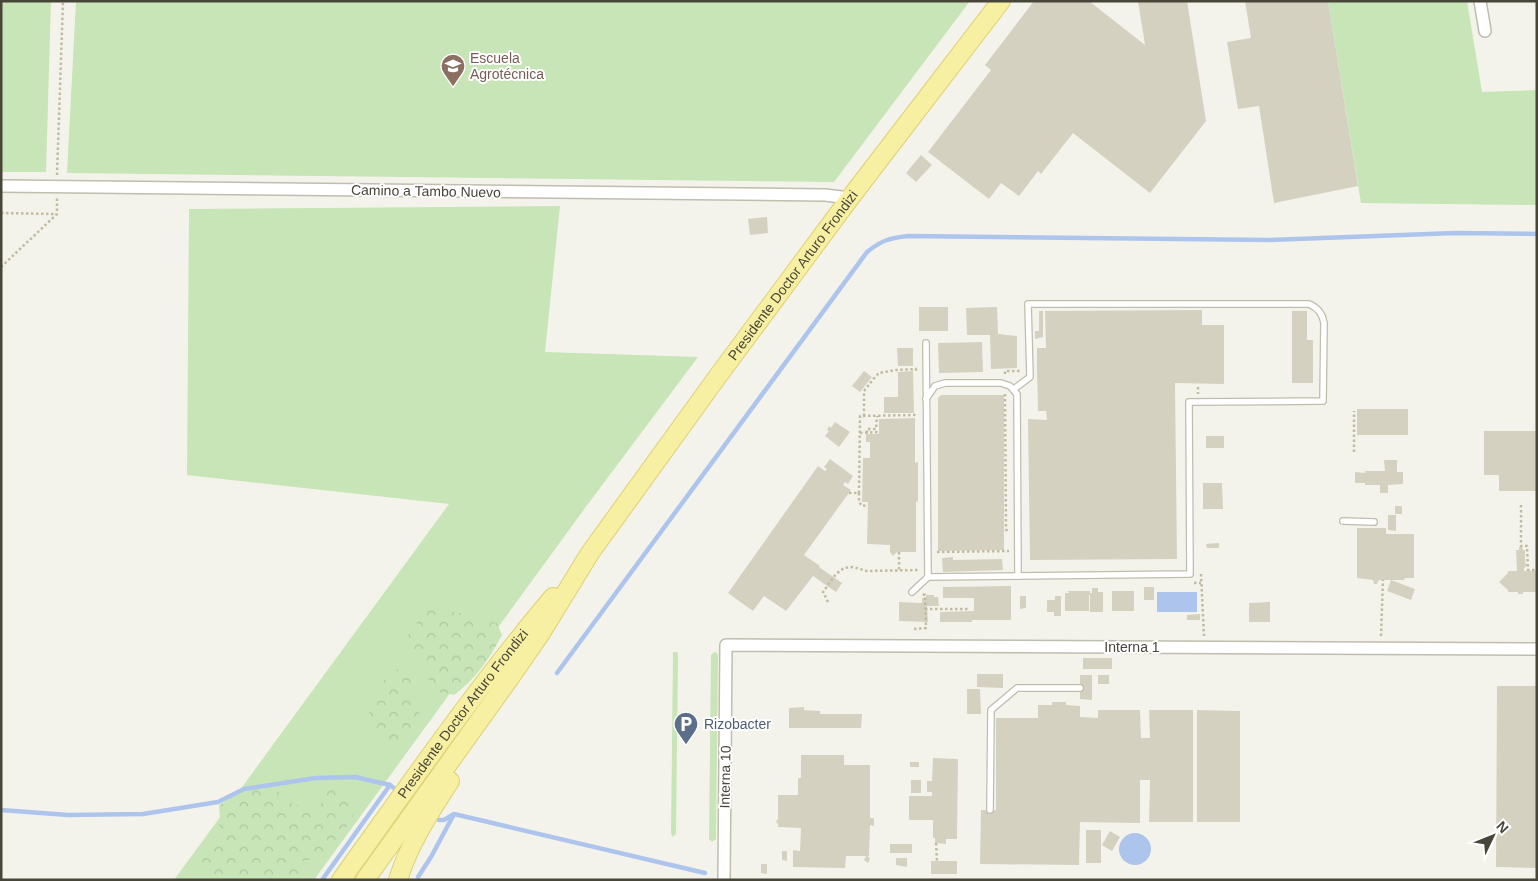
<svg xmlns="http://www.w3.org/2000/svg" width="1538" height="881" font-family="Helvetica,sans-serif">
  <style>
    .grass { fill: #c7e5b7 }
    .forest { fill: url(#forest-crowns) }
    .water { fill: #adc5ec }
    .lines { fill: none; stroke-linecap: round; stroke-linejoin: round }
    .stream { stroke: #adc5ec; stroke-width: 4.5 }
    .building { fill: #d5d1c1 }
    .service-casing { stroke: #bfbdae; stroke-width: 8 }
    .minor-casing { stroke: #bfbdae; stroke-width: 14 }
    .primary-casing { stroke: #dcd172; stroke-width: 20 }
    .path { stroke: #c0bba1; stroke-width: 2.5; stroke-dasharray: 2.5 2.5; stroke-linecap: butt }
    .service { stroke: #fff; stroke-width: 5.5 }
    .minor { stroke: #fff; stroke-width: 11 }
    .primary { stroke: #f7f0a2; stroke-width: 18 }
    .labels { text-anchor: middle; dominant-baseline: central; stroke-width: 4; stroke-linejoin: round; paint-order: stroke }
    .education-label { font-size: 14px; fill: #785e54; stroke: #fff; text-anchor: start }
    .street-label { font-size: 14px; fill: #484539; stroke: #fff }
    .service-label { font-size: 14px; fill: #4e5e75; stroke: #fff; text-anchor: start }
  </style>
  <defs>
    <pattern id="forest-crowns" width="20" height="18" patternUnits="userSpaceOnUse" patternTransform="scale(1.25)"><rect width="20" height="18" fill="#c7e5b7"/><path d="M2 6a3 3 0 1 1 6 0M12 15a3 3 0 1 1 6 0" fill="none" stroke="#acc69e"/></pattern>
  </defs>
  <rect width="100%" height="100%" fill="#f4f3eb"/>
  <g class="grass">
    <polygon points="1,1 51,1 46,172 1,172"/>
    <polygon points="76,1 970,1 834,182 67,173"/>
    <polygon points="1328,1 1467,1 1482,92 1537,90 1537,205 1361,203"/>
    <polygon points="560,206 545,352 698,357 585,508 314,880 174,880 449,504 187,475 189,209"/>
    <polygon points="673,652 677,652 678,654 676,834 673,837 671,834"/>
    <polygon points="714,652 717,653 718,655 716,839 712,842 709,839 711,655"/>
  </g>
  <g class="forest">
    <path d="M436,601L451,612L470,614L477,620L497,623L502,635C490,658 475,680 454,695L440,692L429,683L428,664L411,657L405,643L408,635L416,626L420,614L427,607Z"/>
    <path d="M403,666L412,673L417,680L407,692L408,699L419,701C420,722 418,725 404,741L385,740L372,734L369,717L370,701L386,676Z"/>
    <path d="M251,785L275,787L285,800L303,808L318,809L329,786L349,789L355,812L337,844L318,859L302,861L300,880H199C194,862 215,842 219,825C221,820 219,811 219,805Z"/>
  </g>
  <g class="water">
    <rect x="1157" y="592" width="40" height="20"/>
    <circle cx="1135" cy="849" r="16"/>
  </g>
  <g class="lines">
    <g class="stream">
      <path d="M557,673L867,252C882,240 890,238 908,236L1269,240L1455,233L1537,234"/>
      <polyline points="1,810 68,815 143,814 218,802 244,789 316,778 355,777 390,785 395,789"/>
      <polyline points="439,820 444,820 454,814 705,873"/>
      <polyline points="418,877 431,857 453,816"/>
      <polyline points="322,880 390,785"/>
    </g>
  </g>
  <g class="building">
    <polygon points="1034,1 1089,1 1145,45 1138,1 1187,1 1206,121 1150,193 1073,133 1041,174 1038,171 1019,196 1001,183 989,199 928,152 991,70 985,65"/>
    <polygon points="1245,1 1328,1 1358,186 1274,203 1259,106 1238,109 1227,42 1251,38"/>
    <polygon points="921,155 932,165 916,182 906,173"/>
    <polygon points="767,217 768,233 750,235 748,219"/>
    <rect x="919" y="307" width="29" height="24"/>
    <polygon points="997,307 998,334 1017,336 1017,368 991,369 990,335 967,335 966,308"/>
    <polygon points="1202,310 1202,325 1224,325 1224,384 1175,383 1177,559 1030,560 1028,419 1047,420 1046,411 1038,411 1037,370 1037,348 1046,348 1045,311"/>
    <polygon points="1039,311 1043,311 1043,337 1035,339 1035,331 1039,331"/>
    <polygon points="1292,311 1307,311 1307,340 1313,340 1313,383 1292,383"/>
    <polygon points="982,342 983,372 939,373 938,343"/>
    <polygon points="897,348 913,348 913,366 898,366"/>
    <polygon points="864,371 872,377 860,392 852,386"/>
    <polygon points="913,371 914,413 884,413 884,397 898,397 898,372"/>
    <polygon points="941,395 1004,395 1004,550 938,551 938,398"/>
    <rect x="1357" y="409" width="51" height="26"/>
    <polygon points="915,418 915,463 918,462 918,502 916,501 916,552 897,552 893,556 890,552 890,545 867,544 868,502 862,502 863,458 870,458 870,442 866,442 866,434 879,434 879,419"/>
    <polygon points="835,422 850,432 839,447 825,436 829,431 827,430 829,426 831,428"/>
    <polygon points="1484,431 1537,431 1537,491 1499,491 1499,475 1484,475"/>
    <rect x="1206" y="436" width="18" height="12"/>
    <polygon points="830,459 853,476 848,484 845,482 843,485 851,490 804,555 820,566 819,567 842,583 836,592 813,576 786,611 764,596 753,611 728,593 818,466 825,471 827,469 824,467"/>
    <polygon points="1384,460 1397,460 1397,472 1403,472 1403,484 1388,485 1388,493 1380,493 1380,485 1365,485 1365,483 1355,483 1355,472 1365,473 1365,471 1385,471"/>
    <polygon points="1203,483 1222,483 1223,509 1203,509"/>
    <rect x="1395" y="506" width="7" height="8"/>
    <polygon points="1388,515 1396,515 1396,531 1388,530"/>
    <polygon points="1357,528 1386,528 1386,534 1414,534 1414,578 1405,578 1404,580 1379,580 1377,584 1374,584 1373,580 1357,578"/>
    <polygon points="1219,543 1219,548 1207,548 1206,544"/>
    <polygon points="1519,547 1522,547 1523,550 1525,550 1525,563 1528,565 1524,568 1524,571 1536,571 1536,592 1523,592 1523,594 1518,594 1518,592 1508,592 1508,590 1499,582 1508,573 1508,571 1517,571 1516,550 1519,550"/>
    <polygon points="953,557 953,560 1002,559 1003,570 943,572 942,558"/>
    <polygon points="1391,580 1415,589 1411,600 1387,591"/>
    <polygon points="1011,586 1011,620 972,620 972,622 940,622 940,612 974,611 974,598 943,598 943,587"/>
    <rect x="1144" y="587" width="10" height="13"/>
    <polygon points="1092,588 1098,588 1098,592 1103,592 1103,612 1090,612 1090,595 1089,595 1089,611 1065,611 1065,593 1069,593 1068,591 1090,591 1090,593 1092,593"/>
    <rect x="1112" y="591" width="22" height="20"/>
    <polygon points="926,595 934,595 934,597 938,597 939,606 927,606 928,622 899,621 899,602 922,603 922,598 926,598"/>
    <polygon points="1020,596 1026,596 1026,608 1020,609"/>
    <polygon points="1055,596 1061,596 1061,616 1054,616 1054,612 1047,612 1047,600 1055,600"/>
    <polygon points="1270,602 1270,622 1249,622 1249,603"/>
    <polygon points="1200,614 1200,620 1187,620 1187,615"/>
    <rect x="1083" y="658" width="29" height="11"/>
    <polygon points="977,674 1003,674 1003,688 977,687"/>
    <polygon points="1080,675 1092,675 1092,700 1080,699"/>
    <rect x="1098" y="675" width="11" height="9"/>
    <polygon points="1497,686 1537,686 1537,868 1496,867"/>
    <polygon points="967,689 980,689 981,714 967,714"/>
    <polygon points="1052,702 1066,702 1066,705 1080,706 1080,717 1098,718 1098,710 1140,710 1141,738 1150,738 1149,710 1193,710 1193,822 1149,822 1150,780 1140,780 1140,823 1080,822 1079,865 980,864 981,810 996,810 996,718 1038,718 1038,705 1052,705"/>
    <polygon points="804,707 804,710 820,711 820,714 862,714 861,728 789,728 789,708"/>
    <polygon points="1197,710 1240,711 1240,822 1197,822"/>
    <polygon points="801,755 844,755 844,765 870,765 870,818 874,818 874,826 870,825 869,856 868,856 870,859 868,863 864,860 866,856 846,856 845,868 793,867 793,850 800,851 801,828 778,827 778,822 777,824 776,821 778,819 778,795 798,795 798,778 801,778"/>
    <polygon points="933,758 958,759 957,839 946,839 946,844 935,843 935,838 933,838 933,820 909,820 909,796 932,796 932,792 927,792 927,781 932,781"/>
    <rect x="910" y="762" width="9" height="5"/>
    <rect x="911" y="780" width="10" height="13"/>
    <rect x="1086" y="830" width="15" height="33"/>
    <polygon points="1110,831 1120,837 1112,851 1102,845"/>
    <rect x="890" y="844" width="22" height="9"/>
    <polygon points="782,851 787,851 787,861 782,860"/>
    <polygon points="896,858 907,858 907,867 896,865"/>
    <rect x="931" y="861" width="26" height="13"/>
    <polygon points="761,864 767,864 767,874 761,873"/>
  </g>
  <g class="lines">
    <defs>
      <g id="service">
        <polyline points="926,343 928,577"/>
        <polyline points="926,399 935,386 945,383 1001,383 1010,386 1017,394 1018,576"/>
        <polyline points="1343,521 1374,522"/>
        <path d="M912,592L928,577L1190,574L1189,402L1323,401L1324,323C1322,313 1318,308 1309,304H1028L1030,377L1014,389"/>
        <polyline points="990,810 991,710 1017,688 1080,688"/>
      </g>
      <g id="minor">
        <polyline points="1480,1 1485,31"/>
        <polyline points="1,186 825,195 850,198"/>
        <polyline points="724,880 726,645 1537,649"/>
      </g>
      <g id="primary">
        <path id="s1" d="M341,880C410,784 477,687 553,597"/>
        <path id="s2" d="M365,880L512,675L541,633L590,553L718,376L850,198L1001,1"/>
        <path d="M398,880C409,844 430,812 450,781"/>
      </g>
    </defs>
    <use href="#service" class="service-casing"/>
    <use href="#minor" class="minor-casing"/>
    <use href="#primary" class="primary-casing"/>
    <g class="path">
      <polyline points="57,175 63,1"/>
      <polyline points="1,213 55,214"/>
      <polyline points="1,267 57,214 57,198"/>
      <polyline points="1005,374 1005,371 1022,371"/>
      <polyline points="1198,387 1198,394"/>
      <polyline points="1005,394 1006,529 1008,533"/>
      <polyline points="864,416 864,391 875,377 879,373 896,370 916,369 916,371"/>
      <polyline points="860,433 879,432"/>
      <polyline points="867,433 867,429 876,429 877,416"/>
      <polyline points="1354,452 1354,411"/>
      <polyline points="849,493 859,493 860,416 916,415"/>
      <polyline points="859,493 859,502 862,506 868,505"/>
      <polyline points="1521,505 1521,546 1527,546 1528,570 1537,570"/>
      <polyline points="899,552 899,570"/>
      <polyline points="937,552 1009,551"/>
      <polyline points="1201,574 1204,636"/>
      <polyline points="1194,583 1201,583"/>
      <polyline points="828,602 823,592 836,574 844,568 853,567 867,571 919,570"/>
      <polyline points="925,609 970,609"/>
      <polyline points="914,629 926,628 925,595 922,594"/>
      <polyline points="1381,636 1383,580"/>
      <polyline points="936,843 937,861"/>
    </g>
    <use href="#service" class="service"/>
    <use href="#minor" class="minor"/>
    <use href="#primary" class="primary"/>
  </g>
  <defs>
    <symbol id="school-pin" viewBox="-11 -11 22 30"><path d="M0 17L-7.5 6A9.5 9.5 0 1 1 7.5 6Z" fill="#8d6e63" stroke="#fff"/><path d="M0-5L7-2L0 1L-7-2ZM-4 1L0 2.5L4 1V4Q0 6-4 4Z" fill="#fff"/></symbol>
    <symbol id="parking-pin" viewBox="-11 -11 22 30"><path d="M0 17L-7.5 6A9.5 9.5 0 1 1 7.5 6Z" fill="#5c6f8a" stroke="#fff"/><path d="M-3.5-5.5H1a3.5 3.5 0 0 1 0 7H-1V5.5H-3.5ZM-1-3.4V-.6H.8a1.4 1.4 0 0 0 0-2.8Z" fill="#fff"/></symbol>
  </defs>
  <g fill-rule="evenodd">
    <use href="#school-pin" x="439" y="52" width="28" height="38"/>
    <use href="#parking-pin" x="672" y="710" width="28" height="38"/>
  </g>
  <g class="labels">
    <g class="education-label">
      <text x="470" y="58">Escuela<tspan x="470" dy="16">Agrotécnica</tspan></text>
    </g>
    <g class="street-label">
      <text transform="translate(426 191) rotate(1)">Camino a Tambo Nuevo</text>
      <text stroke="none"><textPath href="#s2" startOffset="741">Presidente Doctor Arturo Frondizi</textPath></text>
      <text x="1132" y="647">Interna 1</text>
      <text stroke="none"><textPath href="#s1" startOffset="206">Presidente Doctor Arturo Frondizi</textPath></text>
      <text transform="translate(725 777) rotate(-89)">Interna 10</text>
    </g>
    <g class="service-label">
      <text x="704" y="724">Rizobacter</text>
    </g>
  </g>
  <rect width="1538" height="881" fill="none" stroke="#484539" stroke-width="5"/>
  <g transform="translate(1493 836) rotate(47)" stroke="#ffffff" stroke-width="4" paint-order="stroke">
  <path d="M0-4L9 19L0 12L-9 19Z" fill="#484539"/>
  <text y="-8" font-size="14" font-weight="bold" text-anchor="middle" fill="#484539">N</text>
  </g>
</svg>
